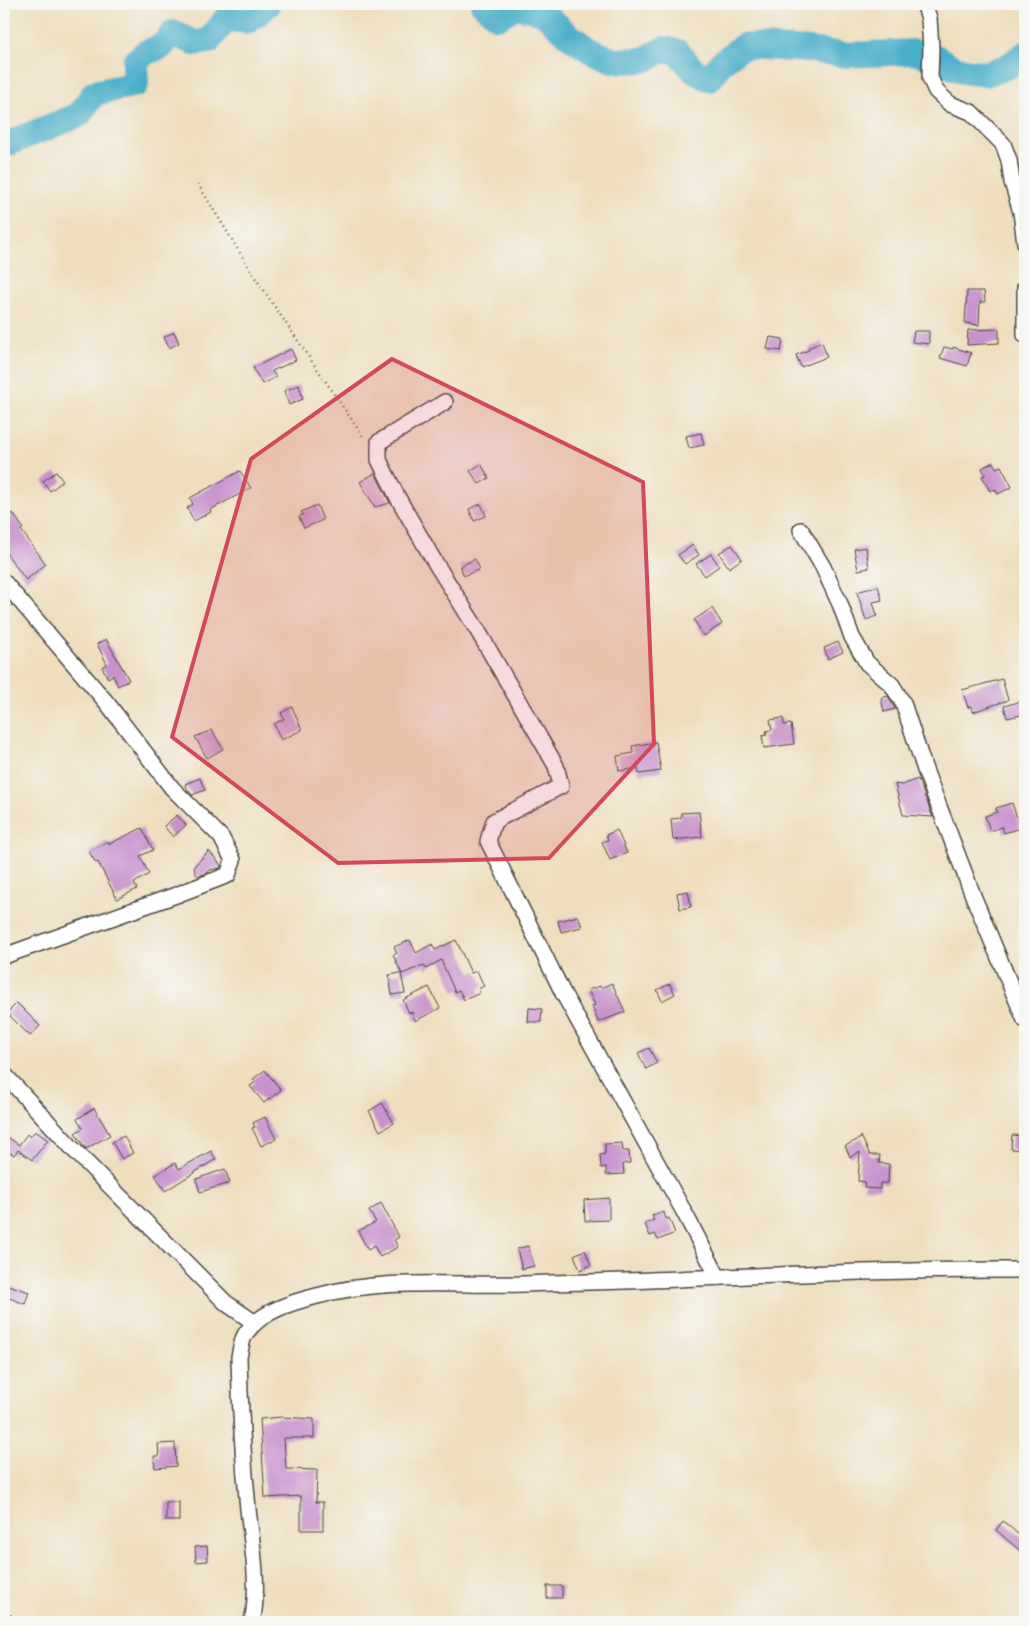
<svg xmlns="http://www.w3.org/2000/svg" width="1029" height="1626" font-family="Sriracha,sans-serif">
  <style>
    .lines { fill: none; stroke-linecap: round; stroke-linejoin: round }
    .river { stroke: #4bafca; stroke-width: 26 }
    .building { fill: #c792cd }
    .street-casing { stroke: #484641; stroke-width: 18 }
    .path { stroke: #484641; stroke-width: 2.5; stroke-dasharray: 1 4; stroke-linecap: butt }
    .street { stroke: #fff; stroke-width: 15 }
    .marked { fill: #d1495b; fill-opacity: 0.2; stroke: #d1495b; stroke-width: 4; stroke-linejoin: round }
  </style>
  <rect width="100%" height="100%" fill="#f6f6f2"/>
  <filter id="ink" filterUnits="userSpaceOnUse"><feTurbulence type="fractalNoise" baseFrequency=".02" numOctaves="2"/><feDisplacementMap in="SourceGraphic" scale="10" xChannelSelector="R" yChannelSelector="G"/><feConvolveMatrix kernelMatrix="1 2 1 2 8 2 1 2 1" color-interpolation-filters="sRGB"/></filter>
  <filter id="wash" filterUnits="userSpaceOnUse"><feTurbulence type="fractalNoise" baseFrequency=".0096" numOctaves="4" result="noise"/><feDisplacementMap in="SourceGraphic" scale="20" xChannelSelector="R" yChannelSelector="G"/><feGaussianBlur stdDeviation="1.12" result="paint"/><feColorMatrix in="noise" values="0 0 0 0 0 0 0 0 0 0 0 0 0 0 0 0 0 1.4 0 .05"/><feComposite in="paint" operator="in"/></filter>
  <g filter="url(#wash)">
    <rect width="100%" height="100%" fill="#eedebe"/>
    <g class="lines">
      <g class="river">
        <polyline points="483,4 498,17 516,6 543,12 568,35 589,50 615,61 644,60 664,49 678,52 694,71 710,79 721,63 743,46 811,50 845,55 913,52 936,57 950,66 963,71 985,74 1007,67 1025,54"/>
        <polyline points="4,145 79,115 94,93 136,84 135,62 146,52 161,47 173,33 195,43 209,41 226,19 248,21 267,6 267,4"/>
      </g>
    </g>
    <g id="blocks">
      <g class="building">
        <polygon points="967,291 984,291 985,302 980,302 979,325 965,323"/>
        <polygon points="999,329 999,343 967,345 968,330"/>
        <polygon points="914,331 929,331 929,344 912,342"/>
        <polygon points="174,332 179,343 169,348 164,337"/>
        <polygon points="770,337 783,339 781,351 767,349"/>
        <polygon points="822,342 827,357 801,367 796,355 809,350 808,348"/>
        <polygon points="944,347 953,349 953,347 971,353 967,366 940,358"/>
        <polygon points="291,349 296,360 272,371 276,377 262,384 253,368"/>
        <polygon points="299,385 303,399 289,405 284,391"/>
        <polygon points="701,433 704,445 689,448 686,436"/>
        <polygon points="993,462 996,468 1001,466 1012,487 998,494 995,489 990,491 982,476 985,475 982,468"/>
        <polygon points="481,464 489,478 479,484 470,471"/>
        <polygon points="240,471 251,488 210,510 211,512 194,521 187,508 193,504 190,498"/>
        <polygon points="56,472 63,481 50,491 43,481"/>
        <polygon points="375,473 390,503 375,507 360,482"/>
        <polygon points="481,504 486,516 474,521 469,509"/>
        <polygon points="317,505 323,520 304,528 299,517 303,515 301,512"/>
        <polygon points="13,513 23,528 21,530 46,564 26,580 4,550 4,520"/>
        <polygon points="693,545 699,555 685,564 678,555"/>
        <polygon points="732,545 742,559 729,568 719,553"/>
        <polygon points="866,547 869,568 858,570 854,549"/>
        <polygon points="711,554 719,566 705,576 696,564"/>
        <polygon points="475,559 480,569 464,576 460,566"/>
        <polygon points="878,586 882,600 873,602 877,616 866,620 857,592"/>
        <polygon points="712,608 722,624 704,636 694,620"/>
        <polygon points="106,639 129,680 118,686 113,675 108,678 102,667 107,664 97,644"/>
        <polygon points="838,642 843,652 828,659 824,648"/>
        <polygon points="1002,679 1008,700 973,712 971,706 968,707 962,690"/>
        <polygon points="888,696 895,709 884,712 881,698"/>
        <polygon points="1022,701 1025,714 1007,718 1004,706"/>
        <polygon points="292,707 302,730 281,740 274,724 284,719 281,713"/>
        <polygon points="783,718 784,725 791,724 794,744 764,748 762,736 767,735 766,731 772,730 770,720"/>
        <polygon points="212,730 223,749 207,758 195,737"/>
        <polygon points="656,742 661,771 639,774 638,768 619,771 617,756 633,753 632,746"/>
        <polygon points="200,778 205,790 192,795 188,790 185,784"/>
        <polygon points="918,779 933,817 903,815 895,784 902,785"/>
        <polygon points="1012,803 1020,828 1004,833 1002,827 990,831 985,816 997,812 996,808"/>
        <polygon points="699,812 702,837 673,840 671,819 681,818 681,813"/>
        <polygon points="177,815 186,825 173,837 164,826"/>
        <polygon points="142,828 153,850 140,856 149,874 134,883 137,889 117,899 98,862 96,863 89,852 108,841 109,844"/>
        <polygon points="617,830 627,853 610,860 602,842 608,840 606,835"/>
        <polygon points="209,851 221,865 220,868 210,870 207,873 198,876 195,873 194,866"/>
        <polygon points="688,891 691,907 680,909 677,893"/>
        <polygon points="578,916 582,927 561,932 558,921"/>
        <polygon points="410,940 416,953 432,944 435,950 456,940 471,973 477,971 484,986 478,989 480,993 464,1000 459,990 455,992 441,960 426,969 424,965 402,974 393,955 397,953 394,947"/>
        <polygon points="401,973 405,993 392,995 389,975"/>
        <polygon points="612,983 625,1012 598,1022 592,1006 595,1005 588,990 600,986 601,988"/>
        <polygon points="670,984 675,994 662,1001 657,990"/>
        <polygon points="429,987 440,1008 415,1021 412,1012 409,1013 403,1000"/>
        <polygon points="17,1003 40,1026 30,1036 7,1013"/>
        <polygon points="529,1008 542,1009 541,1022 528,1022"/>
        <polygon points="649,1048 657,1063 646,1069 638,1053"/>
        <polygon points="265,1070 281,1090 264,1103 250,1086 256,1082 253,1079"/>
        <polygon points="382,1103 394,1123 380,1131 369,1111"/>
        <polygon points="94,1108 110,1135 86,1149 75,1133 83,1128 77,1119"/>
        <polygon points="265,1117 276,1139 261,1146 252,1128 255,1127 253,1123"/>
        <polygon points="35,1131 48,1140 32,1160 18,1150 14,1155 4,1149 4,1145 9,1138 19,1145 27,1134 30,1137"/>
        <polygon points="1012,1135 1025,1136 1025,1150 1011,1149"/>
        <polygon points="124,1136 133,1153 122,1159 112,1142"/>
        <polygon points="861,1136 870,1155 880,1155 879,1163 889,1164 888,1183 880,1183 880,1189 864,1188 865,1182 858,1181 860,1152 850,1157 845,1146 861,1138"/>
        <polygon points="622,1143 623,1151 629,1151 630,1163 623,1164 624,1174 606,1175 606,1167 601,1168 600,1155 605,1154 605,1144"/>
        <polygon points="211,1151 216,1159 165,1191 155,1175 175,1163 179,1169"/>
        <polygon points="225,1169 230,1183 200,1192 196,1179"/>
        <polygon points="609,1198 609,1220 585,1221 584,1200"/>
        <polygon points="381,1203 399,1237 394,1240 398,1247 380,1257 374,1246 368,1250 358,1231 376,1222 369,1211"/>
        <polygon points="664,1212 666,1219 669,1218 675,1233 658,1240 655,1234 650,1236 645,1224 654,1220 652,1216"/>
        <polygon points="528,1246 534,1266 522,1269 517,1249"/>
        <polygon points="585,1250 591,1265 580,1270 574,1255"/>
        <polygon points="8,1285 29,1292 25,1304 4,1296"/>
        <polygon points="282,1417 314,1419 314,1438 284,1438 286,1469 317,1470 316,1502 323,1502 323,1530 301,1530 301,1496 265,1498 260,1419"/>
        <polygon points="175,1443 176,1466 155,1468 154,1456 159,1456 158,1444"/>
        <rect x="166" y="1502" width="13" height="19"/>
        <polygon points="1003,1521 1025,1540 1025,1555 996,1530"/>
        <polygon points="207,1546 208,1561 196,1562 195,1547"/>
        <rect x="547" y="1586" width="15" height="12"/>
      </g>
    </g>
  </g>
  <g filter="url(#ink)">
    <use href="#blocks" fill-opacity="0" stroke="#484641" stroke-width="1"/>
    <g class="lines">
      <defs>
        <g id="street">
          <polyline points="924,4 929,18 931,48 930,78 936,91 950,104 971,112 1003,144 1009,160 1012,182 1021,212 1025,243"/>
          <polyline points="1025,287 1025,335"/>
          <polyline points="445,402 379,442 379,460 398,498 433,559 478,631 556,766 561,786 494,821 488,841 563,993 683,1210 718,1277"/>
          <polyline points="801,530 823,567 840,604 852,637 867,663 892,685 903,703 925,770 974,898 1025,1020"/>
          <polyline points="4,582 107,703 172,788 221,837 233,860 228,875 176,895 4,956"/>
          <polyline points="4,1074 75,1151 226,1303 255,1323"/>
          <polyline points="4,1622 6,1622"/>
          <path d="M252,1622C260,1585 252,1546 248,1509C243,1458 240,1407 239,1357C241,1349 241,1340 246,1333C261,1311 293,1302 317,1296C385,1277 456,1286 525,1284C568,1282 610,1282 652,1280C777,1275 901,1269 1025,1270"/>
        </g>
      </defs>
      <use href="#street" class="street-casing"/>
      <polyline class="path" points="198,184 254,276 364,438"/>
      <use href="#street" class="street"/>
    </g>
  </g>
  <path class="marked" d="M392,359L643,482L654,744L549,858L338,863L172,737L251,459Z"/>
  <rect width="1029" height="1626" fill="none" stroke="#f6f6f2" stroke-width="20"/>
</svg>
